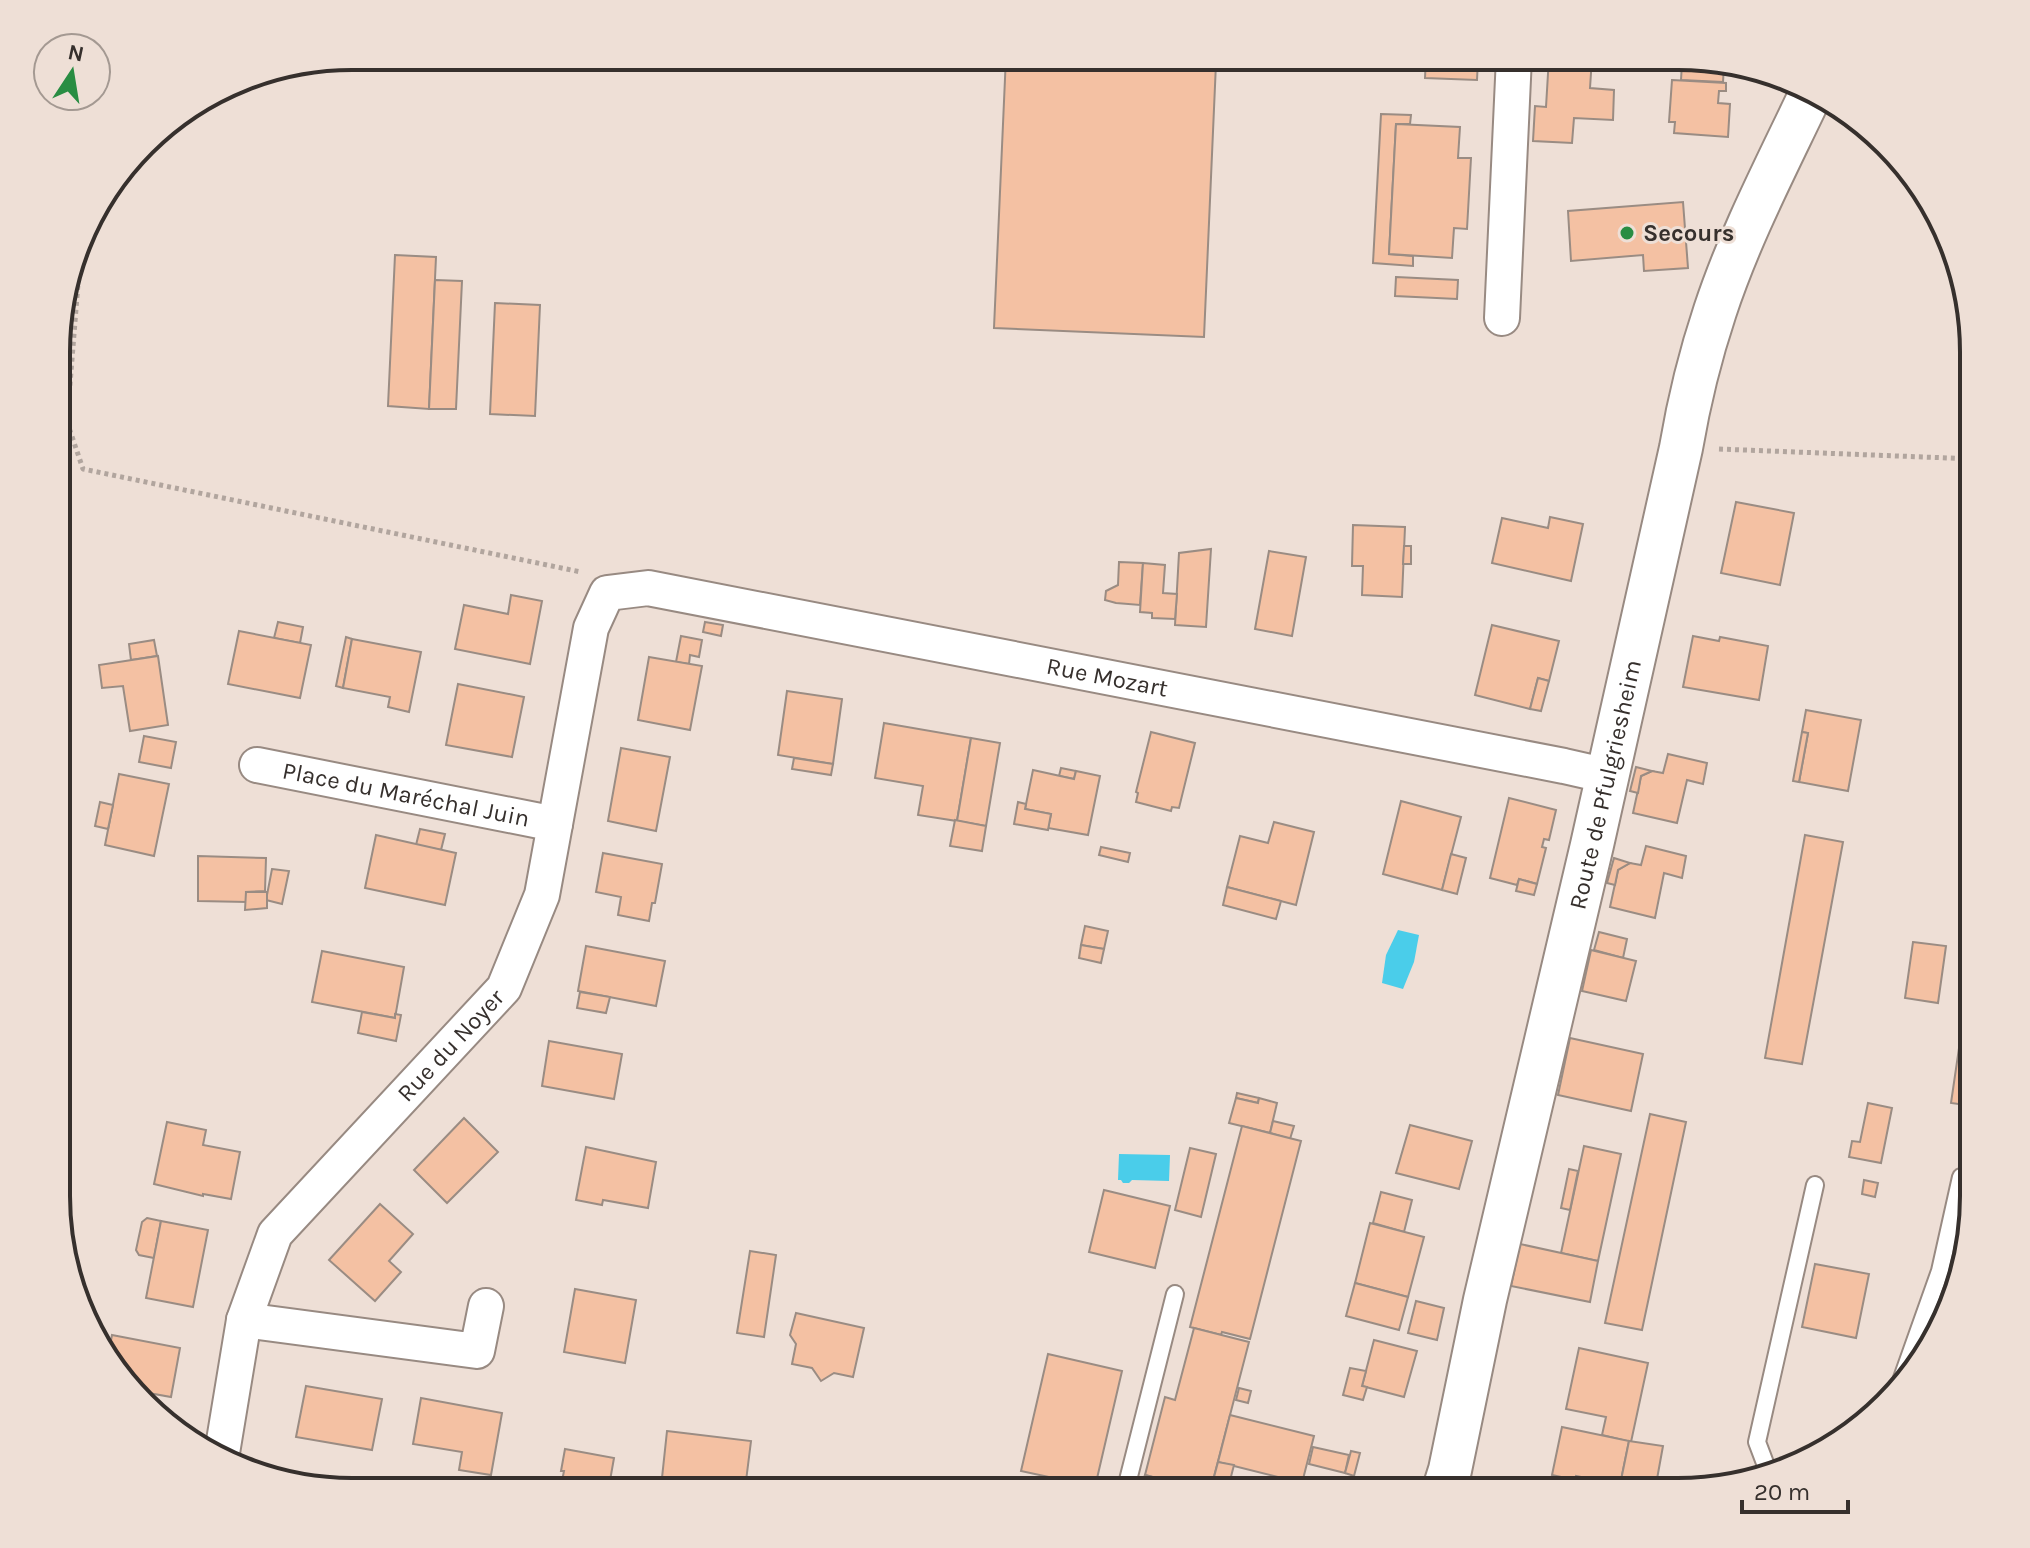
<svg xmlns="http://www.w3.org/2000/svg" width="2030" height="1548" font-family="Karla,sans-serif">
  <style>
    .water { fill: #4acdea }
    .building { fill: #f4c1a3; stroke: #9a8c83; stroke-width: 2 }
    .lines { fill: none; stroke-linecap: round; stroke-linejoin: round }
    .service-casing { stroke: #988a82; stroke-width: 20 }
    .minor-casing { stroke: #988a82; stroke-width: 38 }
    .tertiary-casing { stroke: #988a82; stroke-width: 46 }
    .path { stroke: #b1a59e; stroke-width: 5; stroke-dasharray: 4 4; stroke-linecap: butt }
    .service { stroke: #fff; stroke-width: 16 }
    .minor { stroke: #fff; stroke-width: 34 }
    .tertiary { stroke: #fff; stroke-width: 42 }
    .poi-dot { fill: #298d43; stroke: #eedfd6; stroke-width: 3 }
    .labels { text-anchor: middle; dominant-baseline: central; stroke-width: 6; stroke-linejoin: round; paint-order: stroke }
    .poi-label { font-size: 24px; font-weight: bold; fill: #36302d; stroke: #eedfd6; text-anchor: start }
    .street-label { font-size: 24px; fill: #36302d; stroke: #eedfd6 }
    .rim { fill: none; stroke: #36302d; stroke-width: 4 }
  </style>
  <rect width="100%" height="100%" fill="#eedfd6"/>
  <g class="water">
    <polygon points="1398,930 1419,935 1414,962 1403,989 1382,983 1386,955"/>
    <polygon points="1119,1154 1170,1155 1169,1181 1132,1180 1129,1183 1123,1183 1121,1180 1118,1180"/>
  </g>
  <g class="building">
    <polygon points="1006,56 1164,56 1164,61 1216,63 1204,337 994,328"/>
    <polygon points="1426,56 1477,57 1477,59 1478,59 1477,80 1425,78"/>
    <polygon points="1549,57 1592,58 1590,88 1614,90 1613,120 1574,118 1572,143 1533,141 1535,106 1546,107"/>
    <polygon points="1682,63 1724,66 1723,82 1681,80"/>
    <polygon points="1672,80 1726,83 1726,91 1719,91 1718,103 1730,104 1728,137 1674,133 1675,122 1669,122"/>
    <polygon points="1381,114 1411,115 1410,124 1396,124 1389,254 1413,256 1413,266 1373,263"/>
    <polygon points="1396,124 1460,127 1458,158 1471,158 1467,229 1454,228 1452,258 1389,254"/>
    <polygon points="1683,202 1688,268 1644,271 1643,255 1571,261 1568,211"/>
    <polygon points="395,255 436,257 429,409 388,406"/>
    <polygon points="1396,277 1458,280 1457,299 1395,296"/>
    <polygon points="435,280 462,281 456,409 429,409"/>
    <polygon points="495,303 540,305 535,416 490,414"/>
    <polygon points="1736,502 1794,513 1780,585 1721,573"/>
    <polygon points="1550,517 1583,524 1571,581 1492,563 1502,518 1548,528"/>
    <polygon points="1353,525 1405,527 1402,597 1362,595 1363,566 1352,566"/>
    <polygon points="1404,546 1411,546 1411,564 1403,564"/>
    <polygon points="1211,549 1206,627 1175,625 1179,553"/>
    <polygon points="1269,551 1306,557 1292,636 1255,629"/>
    <polygon points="1119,562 1143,563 1140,605 1116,603 1105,600 1106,591 1118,585"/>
    <polygon points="1143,563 1165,565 1163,593 1177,594 1175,619 1152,618 1152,613 1140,612"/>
    <polygon points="511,595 542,601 530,664 455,649 464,605 508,614"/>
    <polygon points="278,622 303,627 300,643 274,638"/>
    <polygon points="705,622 723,625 721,636 703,632"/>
    <polygon points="1492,625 1559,641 1549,681 1538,678 1530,709 1475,695"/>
    <polygon points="239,631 311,645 300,698 228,684"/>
    <polygon points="681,636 702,640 699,657 690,655 689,664 676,662"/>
    <polygon points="1693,636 1719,641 1720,637 1768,646 1759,700 1683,687"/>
    <polygon points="346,637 352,639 343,688 336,686"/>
    <polygon points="352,639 421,652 409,712 388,707 390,697 343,688"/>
    <polygon points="154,640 157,656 131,660 129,644"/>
    <polygon points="158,656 168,725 130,731 123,686 102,688 99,665"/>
    <polygon points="649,657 702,666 690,730 638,720"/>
    <polygon points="1538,678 1549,681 1541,711 1530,709"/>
    <polygon points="458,684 524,697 512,757 446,745"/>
    <polygon points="787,691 842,699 833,764 778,755"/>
    <polygon points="1806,710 1861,720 1848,791 1799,782 1808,733 1802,732"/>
    <polygon points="884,723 971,738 957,821 918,815 923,786 875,778"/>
    <polygon points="1151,732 1195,743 1179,808 1172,807 1171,811 1136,802 1138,793 1136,792"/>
    <polygon points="1802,732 1808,733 1799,782 1793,781"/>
    <polygon points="144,736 176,742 171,768 139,762"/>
    <polygon points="971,738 1000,743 986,826 957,821"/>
    <polygon points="621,748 670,757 656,831 608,821"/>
    <polygon points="1668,754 1707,763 1703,784 1687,780 1677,823 1633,813 1641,776 1652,771 1663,773"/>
    <polygon points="794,758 833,764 831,775 792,769"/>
    <polygon points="1636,767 1652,771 1641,776 1638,793 1630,791"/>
    <polygon points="1061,768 1076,771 1074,779 1059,776"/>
    <polygon points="1033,770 1074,779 1076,771 1100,776 1088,835 1048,828 1051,814 1025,809"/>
    <polygon points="119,774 169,784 154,856 105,845"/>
    <polygon points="1509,798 1556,810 1549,840 1544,839 1542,847 1546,848 1537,884 1519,879 1517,885 1490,878"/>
    <polygon points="1401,801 1461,817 1442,890 1383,874"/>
    <polygon points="100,802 113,805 108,829 95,826"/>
    <polygon points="1018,802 1026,804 1025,809 1051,814 1048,830 1014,824"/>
    <polygon points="955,820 986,826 982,851 950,846"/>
    <polygon points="1274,822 1314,832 1296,905 1227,887 1240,836 1268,843"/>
    <polygon points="420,829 445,834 441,850 416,845"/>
    <polygon points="376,835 456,853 445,905 365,888"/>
    <polygon points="1805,835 1843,842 1802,1064 1765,1058"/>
    <polygon points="1646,846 1686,856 1682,878 1664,873 1655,918 1610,907 1618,870 1630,863 1641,865"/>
    <polygon points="1101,847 1130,853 1128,862 1099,855"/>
    <polygon points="603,853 662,864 655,903 652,903 649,921 618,915 621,897 596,892"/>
    <polygon points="1451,854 1466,858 1457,894 1442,890"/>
    <polygon points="198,856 266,858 265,891 246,892 247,902 198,901"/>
    <polygon points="1614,858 1630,863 1618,870 1615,885 1607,883"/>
    <polygon points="272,869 289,871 282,904 266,900"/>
    <polygon points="1519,879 1537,884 1534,895 1516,891"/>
    <polygon points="1227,887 1281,901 1276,919 1223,905"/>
    <polygon points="246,892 267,892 267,908 245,910"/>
    <polygon points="1085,926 1108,931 1104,949 1081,945"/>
    <polygon points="1599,932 1627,939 1623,958 1594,950"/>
    <polygon points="1913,942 1946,946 1938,1003 1905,998"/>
    <polygon points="1081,945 1104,949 1101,963 1079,958"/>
    <polygon points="586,946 665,961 656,1006 578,991"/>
    <polygon points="1591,950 1636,961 1626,1001 1582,991"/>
    <polygon points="322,951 404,967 395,1018 312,1002"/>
    <polygon points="580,992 610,997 606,1013 577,1008"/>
    <polygon points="1965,1007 1973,1008 1973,1106 1951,1103"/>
    <polygon points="362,1012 395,1018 395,1014 401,1015 396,1041 358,1033"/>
    <polygon points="1570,1038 1643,1054 1631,1111 1558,1095"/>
    <polygon points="549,1041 622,1054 614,1099 542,1086"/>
    <polygon points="1237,1093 1259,1098 1258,1103 1236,1098"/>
    <polygon points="1236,1098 1258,1103 1259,1098 1277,1103 1270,1133 1229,1123"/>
    <polygon points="1868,1103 1892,1108 1881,1163 1849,1157 1852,1141 1860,1142"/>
    <polygon points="1650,1114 1686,1122 1642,1330 1605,1323"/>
    <polygon points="464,1118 498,1152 447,1203 414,1170"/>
    <polygon points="1273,1121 1294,1126 1290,1139 1270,1133"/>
    <polygon points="167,1122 206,1130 203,1145 240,1152 231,1199 203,1194 203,1196 154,1184"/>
    <polygon points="1410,1125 1472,1141 1459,1189 1396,1173"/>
    <polygon points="1242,1126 1301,1141 1250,1339 1222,1332 1221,1335 1190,1327"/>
    <polygon points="1584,1146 1621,1154 1598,1261 1561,1253"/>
    <polygon points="586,1147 656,1162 648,1208 603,1200 602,1205 576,1200"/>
    <polygon points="1190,1148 1216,1154 1201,1217 1175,1210"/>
    <polygon points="1569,1169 1578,1171 1570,1210 1561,1208"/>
    <polygon points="1864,1180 1878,1183 1875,1197 1862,1194"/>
    <polygon points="1104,1190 1170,1206 1155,1268 1089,1252"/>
    <polygon points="1381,1192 1412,1200 1404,1232 1373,1223"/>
    <polygon points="380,1204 413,1234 389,1261 401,1272 375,1301 329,1260"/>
    <polygon points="147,1218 161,1221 154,1258 139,1255 136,1250 142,1222"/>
    <polygon points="161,1221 208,1230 193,1307 146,1298"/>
    <polygon points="1370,1223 1424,1237 1408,1297 1355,1283"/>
    <polygon points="60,1227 68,1227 68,1258"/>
    <polygon points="1520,1244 1598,1261 1590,1302 1511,1286"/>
    <polygon points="750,1251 776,1255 764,1337 737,1333"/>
    <polygon points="1815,1264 1869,1274 1856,1338 1802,1327"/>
    <polygon points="1355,1283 1408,1297 1399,1330 1346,1316"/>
    <polygon points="575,1289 636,1300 625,1363 564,1352"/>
    <polygon points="1416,1301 1444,1308 1437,1340 1408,1333"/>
    <polygon points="796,1313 864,1328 853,1377 834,1373 821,1381 812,1368 792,1364 796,1344 790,1335"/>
    <polygon points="1194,1328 1249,1342 1210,1492 1145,1475 1165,1397 1175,1400"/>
    <polygon points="112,1335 180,1348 171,1397 143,1392 142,1399 108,1356"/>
    <polygon points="1374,1340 1417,1351 1404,1397 1362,1386"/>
    <polygon points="1579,1348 1648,1363 1631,1442 1602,1435 1606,1417 1566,1409"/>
    <polygon points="1048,1354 1122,1371 1095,1487 1021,1471"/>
    <polygon points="1350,1368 1366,1371 1362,1386 1367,1387 1363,1400 1343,1395"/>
    <polygon points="306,1386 382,1399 372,1450 296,1437"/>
    <polygon points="1239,1388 1251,1391 1248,1403 1236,1400"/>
    <polygon points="421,1398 502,1413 491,1475 459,1470 462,1452 413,1444"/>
    <polygon points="1230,1415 1314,1436 1302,1483 1218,1462"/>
    <polygon points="1562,1427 1629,1441 1620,1485 1576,1476 1575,1480 1552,1475"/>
    <polygon points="667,1431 751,1441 745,1489 662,1478"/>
    <polygon points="1629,1441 1663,1446 1655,1490 1620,1485"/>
    <polygon points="1313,1447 1349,1455 1345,1473 1309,1464"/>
    <polygon points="565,1449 614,1458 608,1492 560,1491 564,1471 561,1471"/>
    <polygon points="1351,1451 1360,1453 1354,1476 1345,1473"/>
    <polygon points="1218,1462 1234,1465 1227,1492 1210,1492"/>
    <polygon points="1145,1475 1210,1492 1140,1492"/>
    <polygon points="664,1478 696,1483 695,1492 662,1492"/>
    <polygon points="831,1483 926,1490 926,1492 829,1492"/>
    <polygon points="1620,1485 1655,1490 1657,1490 1656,1492 1619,1492"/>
    <polygon points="720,1486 745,1489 745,1492 719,1492"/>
    <polygon points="1506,1486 1546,1492 1505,1492"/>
  </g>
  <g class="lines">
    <defs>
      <g id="service">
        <polyline points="1896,1395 1940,1271 1961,1177"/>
        <polyline points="1768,1471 1757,1442 1815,1185"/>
        <polyline points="1125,1492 1175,1294"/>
      </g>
      <g id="minor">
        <polyline points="1502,318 1514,57"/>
        <path id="s1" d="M257,765L555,824"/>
        <polyline points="244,1320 477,1351 486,1306"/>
        <path id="s2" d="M221,1459L244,1320L275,1234L504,988L542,895L591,628L607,593L648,588L1564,766L1608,776"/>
      </g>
      <g id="tertiary">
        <path id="s3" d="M1443,1492L1450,1470L1485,1300L1592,845L1681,448C1689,401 1700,356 1715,311C1740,235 1778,163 1812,91"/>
      </g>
    </defs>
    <use href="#service" class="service-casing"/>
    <use href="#minor" class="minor-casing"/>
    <use href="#tertiary" class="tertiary-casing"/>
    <g class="path">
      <polyline points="81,246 67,422 83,469 581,572"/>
      <polyline points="1719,449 1974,459"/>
    </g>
    <use href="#service" class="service"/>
    <use href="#minor" class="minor"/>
    <use href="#tertiary" class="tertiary"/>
  </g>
  <circle class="poi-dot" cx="1627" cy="233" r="8"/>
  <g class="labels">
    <g class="poi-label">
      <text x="1643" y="233">Secours</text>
    </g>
    <g class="street-label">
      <text stroke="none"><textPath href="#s2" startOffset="1488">Rue Mozart</textPath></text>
      <text stroke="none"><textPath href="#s3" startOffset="726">Route de Pfulgriesheim</textPath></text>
      <text stroke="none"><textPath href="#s1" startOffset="152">Place du Maréchal Juin</textPath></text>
      <text stroke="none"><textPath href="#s2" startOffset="490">Rue du Noyer</textPath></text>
    </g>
  </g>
  <path d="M0 0H2030V1548H0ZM352 70H1678A282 282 0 0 1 1960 352V1196A282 282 0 0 1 1678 1478H352A282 282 0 0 1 70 1196V352A282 282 0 0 1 352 70Z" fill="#eedfd6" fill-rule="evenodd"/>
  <path class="rim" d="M352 70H1678A282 282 0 0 1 1960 352V1196A282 282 0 0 1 1678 1478H352A282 282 0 0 1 70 1196V352A282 282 0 0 1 352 70Z"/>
  <g transform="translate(72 72) rotate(12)"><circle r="38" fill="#eedfd6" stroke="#a49992" stroke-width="2"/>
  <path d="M0-6L14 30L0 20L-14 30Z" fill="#298d43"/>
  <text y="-12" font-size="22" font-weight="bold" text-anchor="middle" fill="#36302d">N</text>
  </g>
  <path d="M1742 1500v12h106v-12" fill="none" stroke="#36302d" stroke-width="4"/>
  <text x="1754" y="1500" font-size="24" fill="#36302d" stroke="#eedfd6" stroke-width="6" paint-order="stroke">20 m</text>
</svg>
